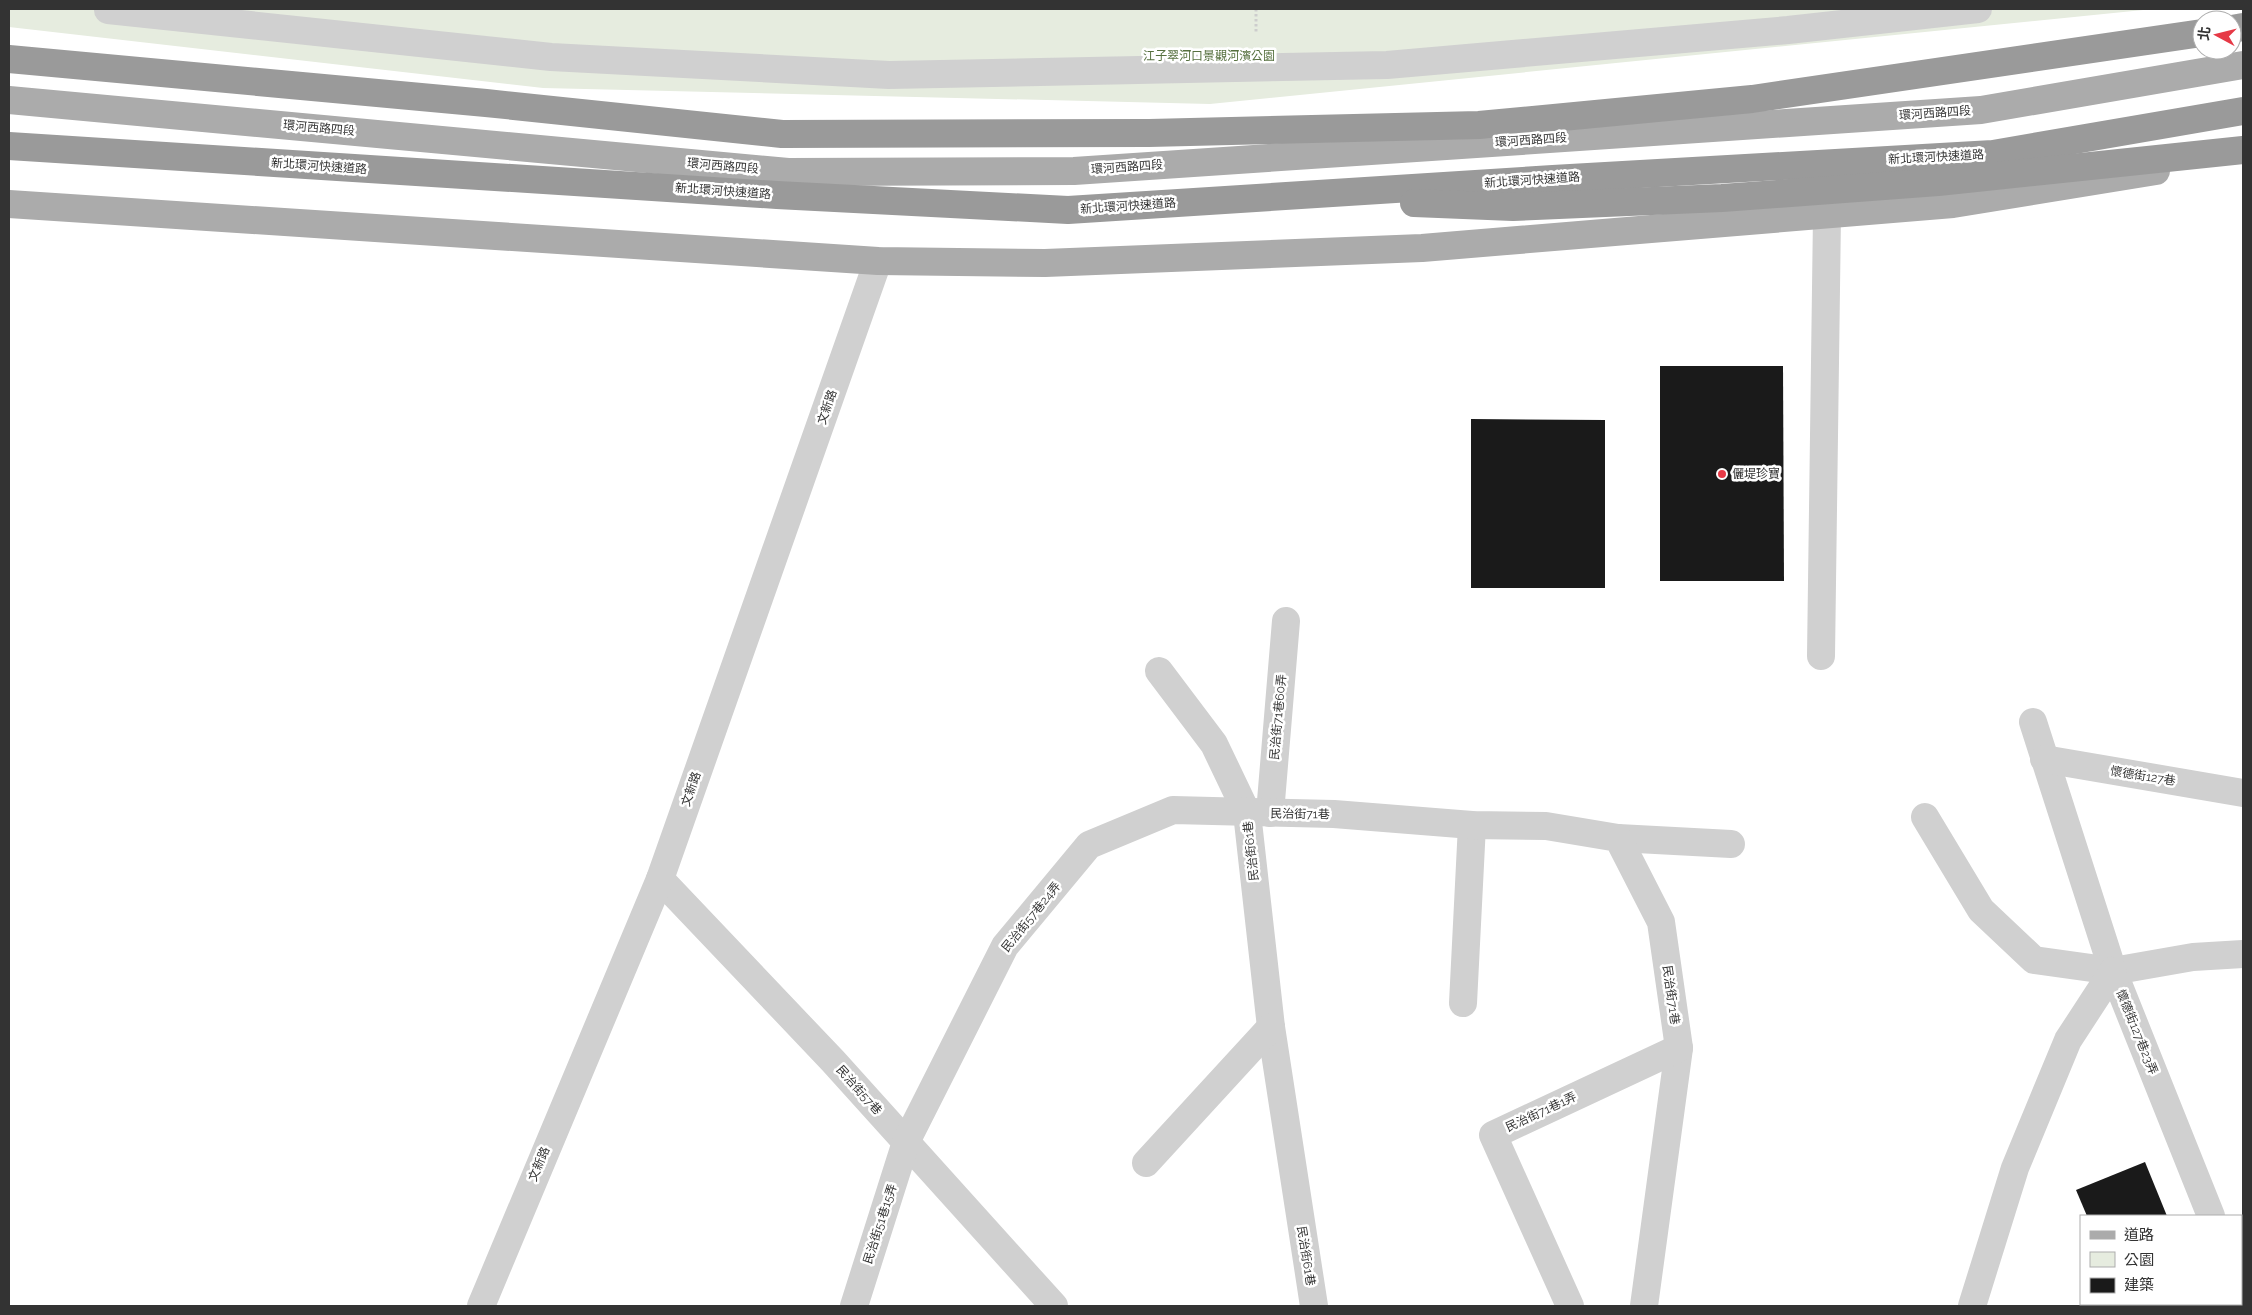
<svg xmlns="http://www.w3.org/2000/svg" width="2252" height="1315" font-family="Raleway,'Noto Sans TC',sans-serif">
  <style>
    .green { fill: #e6ecdf }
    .building { fill: #1a1a1a }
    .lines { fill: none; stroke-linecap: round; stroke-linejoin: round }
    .path { stroke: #cdcdcd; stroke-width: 3; stroke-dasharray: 2.5 2.5; stroke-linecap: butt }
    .minor { stroke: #d0d0d0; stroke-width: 28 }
    .major { stroke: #ababab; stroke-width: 28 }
    .highway { stroke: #9a9a9a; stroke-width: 28 }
    .poi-dot { fill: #e63946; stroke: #fff; stroke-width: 2 }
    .labels { text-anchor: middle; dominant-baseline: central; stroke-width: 5; stroke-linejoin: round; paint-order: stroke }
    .park-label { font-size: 12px; fill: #56703f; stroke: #fff }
    .street-label { font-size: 12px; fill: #333; stroke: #fff }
    .poi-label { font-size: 12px; fill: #333; stroke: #fff; text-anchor: start }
  </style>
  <rect width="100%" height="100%" fill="#fff"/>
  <polygon class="green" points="9,9 2153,9 1210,104 543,88 9,27"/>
  <g class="building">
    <polygon points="1660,366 1783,366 1784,581 1660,581"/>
    <polygon points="1471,419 1605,420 1605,588 1471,588"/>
    <polygon points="2145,1162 2167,1216 2087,1216 2076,1190"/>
    <polygon points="2122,1304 2202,1304 2203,1306 2123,1306"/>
  </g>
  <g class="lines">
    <polyline class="path" points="1256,9 1256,33"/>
    <g class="minor">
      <polyline points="108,10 551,57 889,75 1387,65 1788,30 1978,9"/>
      <polyline points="1821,656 1827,215"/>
      <polyline points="1159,671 1214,744 1247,813 1271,1027 1314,1306"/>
      <polyline points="2033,722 2113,971 2211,1216"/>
      <polyline points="2044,759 2243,793"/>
      <polyline points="1270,813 1286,621"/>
      <polyline points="1925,817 1981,910 2034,960 2113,971 2193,957 2243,954"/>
      <polyline points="1618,838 1731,844"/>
      <polyline points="660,879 833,1061 1054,1306"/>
      <polyline points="1463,1003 1472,825"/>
      <polyline points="1146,1163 1271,1027"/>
      <polyline points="2241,1290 2243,1296"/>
      <polyline points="481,1306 660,879 878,261"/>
      <polyline points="854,1306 906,1142 1005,946 1089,845 1173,810 1334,814 1472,825 1546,826 1618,838 1661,922 1679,1048 1644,1306"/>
      <polyline points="1570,1306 1493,1135 1679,1048"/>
      <polyline points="1972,1306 2015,1168 2068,1040 2113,971"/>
    </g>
    <g class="major">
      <polyline points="9,100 788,172 1074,171 1981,110 2243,65"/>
      <polyline points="9,204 878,261 1045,263 1422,248 1953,204 2156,171"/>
    </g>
    <g class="highway">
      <polyline points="2232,29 2243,27"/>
      <polyline points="9,59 486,103 782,134 1149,133 1479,125 1752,99 2202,33"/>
      <polyline points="9,146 777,195 1068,210 1553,179 1993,154 2243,111"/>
      <polyline points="1414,203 1513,207 1722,198 1938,182 2243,150"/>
    </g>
  </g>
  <circle class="poi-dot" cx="1722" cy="474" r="5"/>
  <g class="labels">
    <g class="park-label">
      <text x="1209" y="56">江子翠河口景觀河濱公園</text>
    </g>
    <g class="street-label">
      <text transform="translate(1935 113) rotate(-4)">環河西路四段</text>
      <text transform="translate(319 128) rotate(5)">環河西路四段</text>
      <text transform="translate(1531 140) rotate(-4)">環河西路四段</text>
      <text transform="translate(1936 157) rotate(-3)">新北環河快速道路</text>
      <text transform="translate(319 166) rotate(4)">新北環河快速道路</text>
      <text transform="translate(723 166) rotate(5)">環河西路四段</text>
      <text transform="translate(1127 167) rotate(-4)">環河西路四段</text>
      <text transform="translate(1532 180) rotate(-4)">新北環河快速道路</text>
      <text transform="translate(723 191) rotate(4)">新北環河快速道路</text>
      <text transform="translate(1128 206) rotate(-4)">新北環河快速道路</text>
      <text transform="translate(827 407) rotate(-71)">文新路</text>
      <text transform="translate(1278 717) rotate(-85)">民治街71巷60弄</text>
      <text transform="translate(2143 776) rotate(9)">懷德街127巷</text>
      <text transform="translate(691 789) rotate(-71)">文新路</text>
      <text transform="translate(1300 814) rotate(1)">民治街71巷</text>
      <text transform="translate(1251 851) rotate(-96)">民治街61巷</text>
      <text transform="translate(1031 917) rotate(-51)">民治街57巷24弄</text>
      <text transform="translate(1671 995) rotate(82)">民治街71巷</text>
      <text transform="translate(2137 1032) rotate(68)">懷德街127巷23弄</text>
      <text transform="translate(859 1090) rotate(48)">民治街57巷</text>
      <text transform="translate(1541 1112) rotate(-25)">民治街71巷1弄</text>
      <text transform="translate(539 1164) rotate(-67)">文新路</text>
      <text transform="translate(880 1224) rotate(-72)">民治街51巷15弄</text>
      <text transform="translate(1306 1256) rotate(81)">民治街61巷</text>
    </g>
    <g class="poi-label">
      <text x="1732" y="474">儷堤珍寶</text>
    </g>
  </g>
  <rect width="2252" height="1315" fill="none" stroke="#333333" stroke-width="20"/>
  <rect x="2080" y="1215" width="162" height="90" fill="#ffffff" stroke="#adadad"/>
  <rect x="2090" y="1231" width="25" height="8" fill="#ababab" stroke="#adadad"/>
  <text x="2124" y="1240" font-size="15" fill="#333333">道路</text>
  <rect x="2090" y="1252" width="25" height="15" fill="#e6ecdf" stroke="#adadad"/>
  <text x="2124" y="1265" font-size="15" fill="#333333">公園</text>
  <rect x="2090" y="1278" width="25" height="15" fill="#1a1a1a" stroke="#adadad"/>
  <text x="2124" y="1290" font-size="15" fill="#333333">建築</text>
  <g transform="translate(2217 35) rotate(277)"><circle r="24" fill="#ffffff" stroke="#adadad"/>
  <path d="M0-4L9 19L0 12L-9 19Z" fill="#e63946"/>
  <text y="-8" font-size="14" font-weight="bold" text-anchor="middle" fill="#333333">北</text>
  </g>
</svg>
